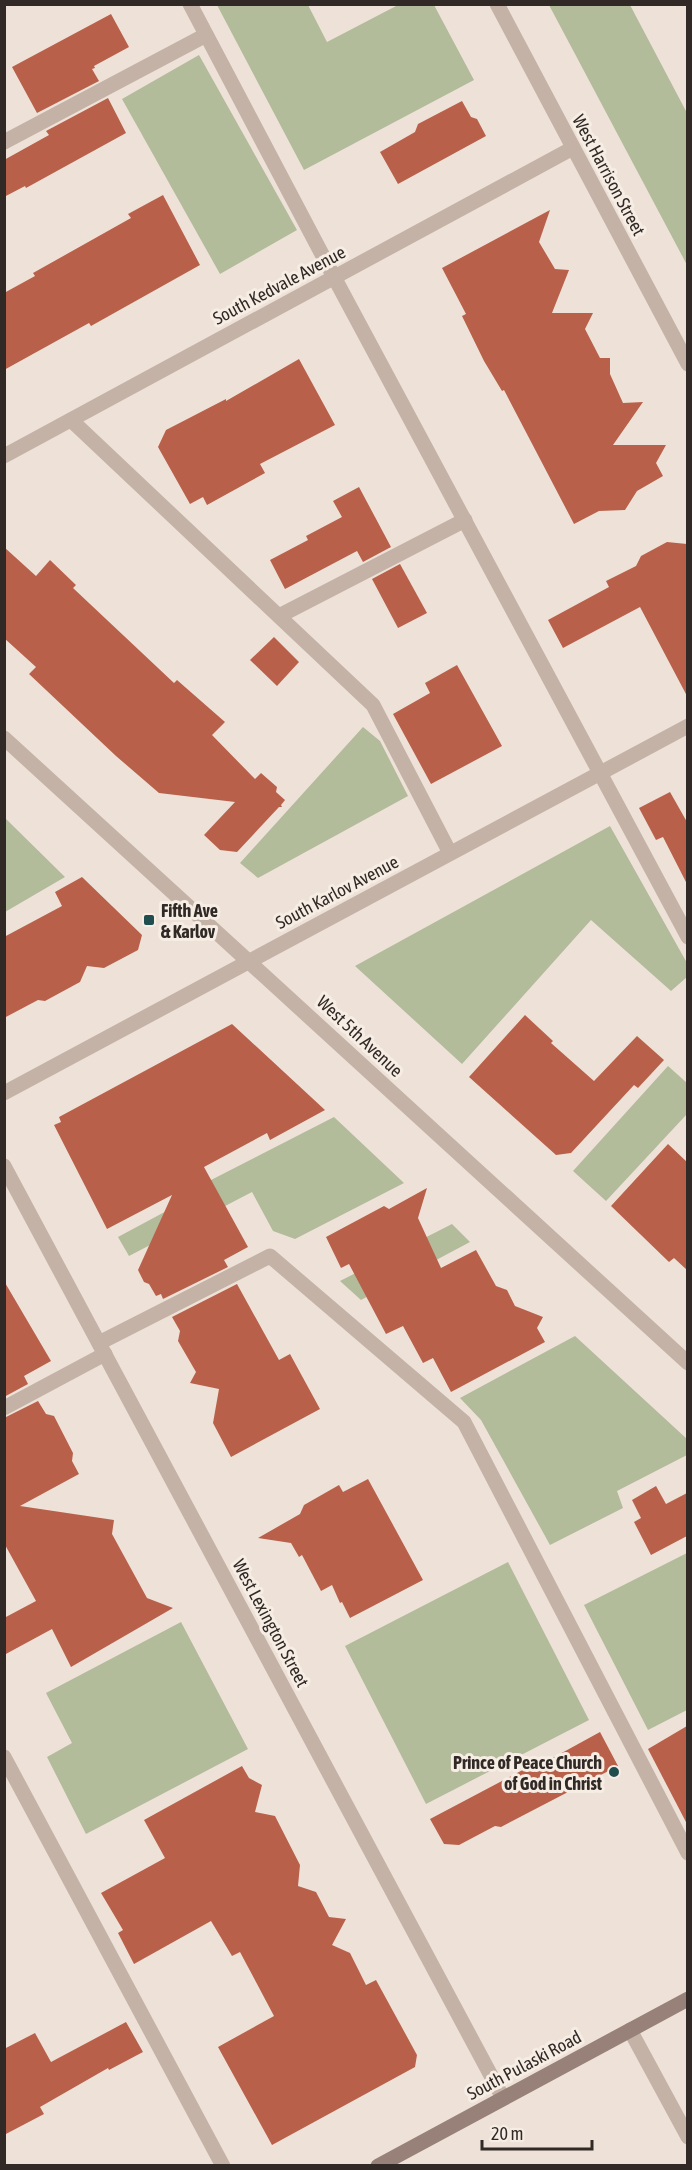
<svg xmlns="http://www.w3.org/2000/svg" width="692" height="2170" font-family="'Asap Condensed',sans-serif">
  <style>
    .green { fill: #b2bb9a }
    .building { fill: #b9604b }
    .lines { fill: none; stroke-linecap: round; stroke-linejoin: round }
    .service { stroke: #c4b2a6; stroke-width: 15 }
    .minor { stroke: #c4b2a6; stroke-width: 15 }
    .tertiary { stroke: #c4b2a6; stroke-width: 15 }
    .secondary { stroke: #978178; stroke-width: 15 }
    .poi-dot { fill: #204d4e; stroke: #f6ede4; stroke-width: 2 }
    .labels { text-anchor: middle; dominant-baseline: central; stroke-width: 6; stroke-linejoin: round; paint-order: stroke }
    .street-label { font-size: 18px; fill: #312926; stroke: #f6ede4 }
    .poi-label { font-size: 18px; font-weight: bold; fill: #312926; stroke: #f6ede4; text-anchor: start }
  </style>
  <rect width="100%" height="100%" fill="#eee2d8"/>
  <g class="green">
    <polygon points="217,5 308,5 327,42 398,5 434,5 474,80 304,170"/>
    <polygon points="549,5 630,5 687,113 687,265"/>
    <polygon points="199,55 297,230 220,274 122,99"/>
    <polygon points="363,727 380,741 408,796 258,878 240,863"/>
    <polygon points="5,818 65,877 5,912 4,912"/>
    <polygon points="610,826 687,963 687,977 671,991 591,920 462,1064 355,966"/>
    <polygon points="668,1066 687,1083 687,1114 606,1201 573,1171"/>
    <polygon points="334,1117 404,1183 295,1239 273,1231 252,1192 129,1256 118,1237 172,1208 170,1201"/>
    <polygon points="452,1224 470,1242 361,1300 340,1281"/>
    <polygon points="575,1336 687,1439 687,1455 617,1491 623,1508 550,1545 481,1420 460,1398"/>
    <polygon points="687,1553 687,1710 648,1730 584,1605"/>
    <polygon points="508,1562 589,1720 426,1804 345,1646"/>
    <polygon points="181,1622 248,1749 86,1834 47,1757 72,1743 46,1693"/>
  </g>
  <g class="building">
    <polygon points="111,14 129,47 94,66 95,68 92,69 99,81 37,113 12,67"/>
    <polygon points="108,98 126,133 26,188 25,186 4,197 4,160 49,135 46,131"/>
    <polygon points="462,101 471,117 477,119 486,136 398,184 380,152 415,132 418,124"/>
    <polygon points="163,195 200,265 91,326 89,323 4,370 4,293 35,276 33,273 131,218 128,214"/>
    <polygon points="550,210 539,242 555,269 569,270 552,313 593,313 585,329 600,358 610,358 610,374 623,403 643,402 613,445 666,445 656,463 663,476 637,491 625,510 599,511 574,524 504,390 502,391 484,361 462,316 466,314 442,268"/>
    <polygon points="299,359 335,425 260,464 265,473 207,505 203,497 190,504 158,447 166,430 226,399 226,401"/>
    <polygon points="359,487 391,547 363,562 357,551 285,589 270,560 308,540 306,536 342,517 333,501"/>
    <polygon points="667,542 687,544 687,696 640,607 563,648 548,620 609,587 606,581 636,566 641,556"/>
    <polygon points="4,547 36,576 50,560 76,585 73,588 174,683 177,680 225,722 212,735 255,779 261,773 277,787 276,792 285,800 281,805 282,807 279,807 237,852 220,850 204,835 235,802 159,793 116,756 29,674 36,667 4,638"/>
    <polygon points="400,564 427,613 398,628 372,579"/>
    <polygon points="274,637 299,662 277,686 250,660"/>
    <polygon points="457,665 502,746 431,784 393,714 430,693 425,683"/>
    <polygon points="670,792 687,822 687,884 663,837 656,840 639,808"/>
    <polygon points="82,877 142,935 138,950 104,968 87,966 80,982 45,1001 38,1000 4,1018 4,937 62,906 55,892"/>
    <polygon points="525,1015 553,1041 551,1043 594,1081 637,1036 664,1060 638,1088 634,1085 571,1153 556,1155 469,1077"/>
    <polygon points="232,1024 325,1110 270,1140 267,1133 204,1167 248,1247 224,1260 228,1267 163,1299 161,1294 156,1296 149,1284 144,1282 138,1270 172,1195 107,1229 54,1125 61,1122 59,1117"/>
    <polygon points="668,1144 687,1162 687,1270 674,1258 669,1262 611,1206"/>
    <polygon points="427,1188 418,1218 441,1268 476,1250 496,1286 507,1290 515,1306 543,1317 537,1328 545,1342 451,1392 433,1358 423,1363 403,1326 386,1334 349,1264 341,1268 326,1237 384,1206 389,1209"/>
    <polygon points="4,1281 51,1361 24,1376 28,1384 4,1397"/>
    <polygon points="237,1284 279,1360 290,1354 320,1409 231,1457 213,1423 219,1389 190,1383 196,1372 178,1341 180,1331 172,1317"/>
    <polygon points="38,1401 46,1414 54,1416 73,1453 72,1461 79,1474 20,1506 114,1520 112,1534 147,1598 173,1608 71,1667 52,1629 4,1655 4,1618 36,1601 4,1543 4,1418"/>
    <polygon points="368,1479 423,1580 350,1618 342,1602 340,1603 332,1585 321,1591 302,1555 299,1557 291,1543 258,1538 300,1514 304,1505 339,1485 343,1492"/>
    <polygon points="656,1486 666,1504 687,1493 687,1536 651,1555 634,1522 641,1518 632,1500"/>
    <polygon points="687,1726 687,1824 648,1749"/>
    <polygon points="600,1732 618,1766 501,1827 495,1826 459,1845 444,1844 430,1819 536,1763 538,1766"/>
    <polygon points="242,1766 249,1778 262,1785 255,1812 275,1816 300,1865 298,1886 316,1892 329,1917 346,1919 332,1945 350,1953 366,1985 376,1980 417,2055 415,2067 272,2145 218,2047 274,2016 240,1952 232,1956 211,1921 134,1964 118,1933 123,1930 101,1893 165,1858 144,1820"/>
    <polygon points="126,2022 143,2052 109,2070 108,2068 40,2107 44,2114 4,2135 4,2049 35,2033 51,2062"/>
  </g>
  <g class="lines">
    <g class="service">
      <polyline points="190,4 334,277 688,937"/>
      <polyline points="4,142 206,35"/>
      <polyline points="71,420 373,705 450,853"/>
      <polyline points="279,616 465,520"/>
      <polyline points="99,1343 270,1256 464,1422 688,1853"/>
      <polyline points="4,1408 105,1354"/>
      <polyline points="4,1757 223,2166"/>
      <polyline points="630,2030 688,2137"/>
    </g>
    <g class="minor">
      <polyline points="4,456 573,148"/>
      <polyline points="4,1093 688,726"/>
      <polyline points="4,1166 503,2098"/>
    </g>
    <g class="tertiary">
      <polyline points="497,4 688,364"/>
      <polyline points="4,738 688,1363"/>
    </g>
    <polyline class="secondary" points="378,2166 688,1999"/>
  </g>
  <g class="poi-dot">
    <rect x="143" y="914" width="12" height="12" rx="3"/>
    <circle cx="614" cy="1772" r="6"/>
  </g>
  <g class="labels">
    <g class="street-label">
      <text transform="translate(609 175) rotate(62)">West Harrison Street</text>
      <text transform="translate(279 285) rotate(-28)">South Kedvale Avenue</text>
      <text transform="translate(337 892) rotate(-28)">South Karlov Avenue</text>
      <text transform="translate(360 1036) rotate(43)">West 5th Avenue</text>
      <text transform="translate(271 1623) rotate(62)">West Lexington Street</text>
      <text transform="translate(524 2065) rotate(-28)">South Pulaski Road</text>
    </g>
    <g class="poi-label">
      <text x="161" y="910">Fifth Ave<tspan x="161" dy="21">&amp; Karlov</tspan></text>
      <text x="602" y="1762" text-anchor="end">Prince of Peace Church<tspan x="602" dy="21">of God in Christ</tspan></text>
    </g>
  </g>
  <rect width="692" height="2170" fill="none" stroke="#312926" stroke-width="12"/>
  <path d="M482 2140v9h110v-9" fill="none" stroke="#312926" stroke-width="3"/>
  <text x="491" y="2140" font-size="18" fill="#312926" stroke="#f6ede4" stroke-width="4.5" paint-order="stroke">20 m</text>
</svg>
